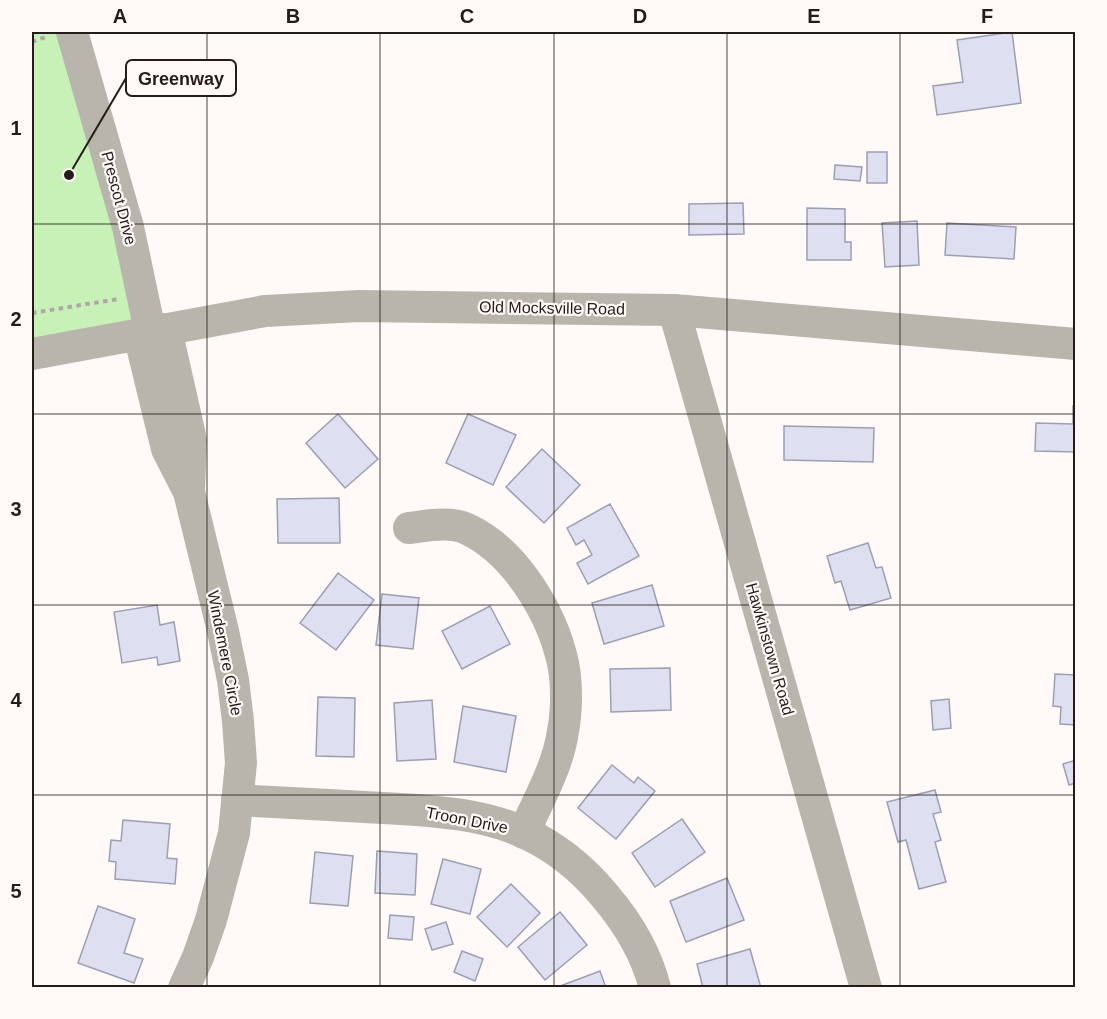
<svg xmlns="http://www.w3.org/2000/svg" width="1107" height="1019" font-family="Arial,sans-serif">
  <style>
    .green { fill: #c8f1b7 }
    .building { fill: #dee0f2; stroke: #9c9eb2; stroke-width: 1.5 }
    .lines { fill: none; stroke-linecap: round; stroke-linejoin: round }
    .path { stroke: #ada7a5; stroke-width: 4; stroke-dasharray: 4.5 4.5; stroke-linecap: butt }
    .minor { stroke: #b8b5ac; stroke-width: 32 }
    .grid { fill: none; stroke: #241c19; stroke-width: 1.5; stroke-opacity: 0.55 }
    .labels { text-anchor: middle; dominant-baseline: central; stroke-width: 4.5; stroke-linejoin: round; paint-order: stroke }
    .street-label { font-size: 16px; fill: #241c19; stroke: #fffaf8 }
    .leader { fill: none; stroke: #241c19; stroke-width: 2 }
    .callout-dot { fill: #241c19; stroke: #fffaf8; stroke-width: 2 }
    .callout { fill: #fffaf8; stroke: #241c19; stroke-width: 2 }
    .callout-label { font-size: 18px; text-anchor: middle; font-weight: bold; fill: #241c19 }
    .neatline { fill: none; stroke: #241c19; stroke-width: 2 }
    .grid-label { font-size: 20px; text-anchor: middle; font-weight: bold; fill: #241c19 }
  </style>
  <rect width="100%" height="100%" fill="#fffaf8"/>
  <polygon class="green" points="32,32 61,32 143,326 32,347"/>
  <g class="building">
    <polygon points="1012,32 1021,103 937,115 933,86 963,82 957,40"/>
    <rect x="867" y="152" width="20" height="31"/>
    <polygon points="835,165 862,167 860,181 834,179"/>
    <polygon points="743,203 744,234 689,235 689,204"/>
    <polygon points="807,208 845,209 845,242 851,242 851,260 807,260"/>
    <polygon points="917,221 919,265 885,267 882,223"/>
    <polygon points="947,223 1016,227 1014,259 945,255"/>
    <polygon points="1073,406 1076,406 1076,452 1035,451 1036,423 1073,424"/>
    <polygon points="338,414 378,459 345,488 306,443"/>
    <polygon points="468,414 516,435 493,485 446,463"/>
    <polygon points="784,426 874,428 873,462 784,460"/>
    <polygon points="542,449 580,485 544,523 506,487"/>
    <polygon points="339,498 340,543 278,543 277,499"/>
    <polygon points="610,504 639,556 588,584 577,563 592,555 584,540 576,545 567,528"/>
    <polygon points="868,543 876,568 882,567 891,598 850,610 841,581 835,583 827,556"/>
    <polygon points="338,573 374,600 336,650 300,623"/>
    <polygon points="652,585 664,626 604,644 592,603"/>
    <polygon points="382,594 419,598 413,649 376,645"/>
    <polygon points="157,605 160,625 174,622 180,661 158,665 157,657 122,663 114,612"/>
    <polygon points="490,606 510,644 462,669 442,631"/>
    <polygon points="670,668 671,710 611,712 610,669"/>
    <polygon points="1055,674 1076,675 1076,725 1060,724 1061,707 1053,706"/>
    <polygon points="318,697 355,698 354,757 316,756"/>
    <polygon points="949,699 951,728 933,730 931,701"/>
    <polygon points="432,700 436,759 397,761 394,703"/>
    <polygon points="463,706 516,716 506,772 454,762"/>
    <polygon points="1076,760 1076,783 1069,785 1063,764"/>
    <polygon points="612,765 634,783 638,777 655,791 616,839 578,808"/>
    <polygon points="935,790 941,812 933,814 941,840 935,842 946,882 919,889 906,840 898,842 887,802"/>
    <polygon points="682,819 705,852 655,887 632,853"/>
    <polygon points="123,820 170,824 167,858 177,859 175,884 115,879 116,862 109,861 111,840 121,841"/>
    <polygon points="377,851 417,854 415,895 375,893"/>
    <polygon points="315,852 353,856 348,906 310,903"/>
    <polygon points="443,859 481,869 470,914 431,904"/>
    <polygon points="727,878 744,920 686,942 670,901"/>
    <polygon points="511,884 540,913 507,947 477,917"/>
    <polygon points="98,906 135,919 124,953 143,959 134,983 78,963"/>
    <polygon points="560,912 587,945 545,980 518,947"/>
    <polygon points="390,915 414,917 412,940 388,938"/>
    <polygon points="446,922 453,944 432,950 425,929"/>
    <polygon points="750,949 761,988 703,988 697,964"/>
    <polygon points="462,951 483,959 475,981 454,972"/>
    <polygon points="600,971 606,988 555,988"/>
  </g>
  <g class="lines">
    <g class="path">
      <polyline points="32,42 48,36"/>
      <polyline points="32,313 118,299"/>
    </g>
    <g class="minor">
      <polyline points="72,32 128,227 150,331"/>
      <polyline points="674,310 866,988"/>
      <polyline points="166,329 191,440 189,491"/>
      <polyline points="139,334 167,449 189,492 223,631 233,680 238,721 241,763 234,833 211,920 198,957 184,988"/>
      <polyline points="32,354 265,311 359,306 674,310 1076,344"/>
      <path d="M409,528C427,526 450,521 467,529C515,551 552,613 563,663C567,683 567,710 563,731C558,767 538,800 524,833"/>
      <path d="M237,800C280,802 322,805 365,807C422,810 488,811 539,840C564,854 587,874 605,896C628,923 646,952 655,988"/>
    </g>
  </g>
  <path class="grid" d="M207,32V988M380,32V988M554,32V988M727,32V988M900,32V988M32,224H1076M32,414H1076M32,605H1076M32,795H1076"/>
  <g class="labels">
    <g class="street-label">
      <text transform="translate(119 198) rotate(75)">Prescot Drive</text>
      <text transform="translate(552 308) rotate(1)">Old Mocksville Road</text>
      <text transform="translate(770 649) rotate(74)">Hawkinstown Road</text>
      <text transform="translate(225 653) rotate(79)">Windemere Circle</text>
      <text transform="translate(467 820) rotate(11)">Troon Drive</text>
    </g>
  </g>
  <path class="leader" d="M69 175L126 78"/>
  <circle class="callout-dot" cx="69" cy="175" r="6"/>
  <rect class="callout" x="126" y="60" width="110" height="36" rx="6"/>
  <g class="callout-label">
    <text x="181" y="85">Greenway</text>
  </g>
  <rect width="1107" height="1019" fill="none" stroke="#fffaf8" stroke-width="66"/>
  <rect x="33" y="33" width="1041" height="953" class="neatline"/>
  <g class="grid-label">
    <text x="120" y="23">A</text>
    <text x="293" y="23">B</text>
    <text x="467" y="23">C</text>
    <text x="640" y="23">D</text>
    <text x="814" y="23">E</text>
    <text x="987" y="23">F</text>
    <text x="16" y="135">1</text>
    <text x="16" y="326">2</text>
    <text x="16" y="516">3</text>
    <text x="16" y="707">4</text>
    <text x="16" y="898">5</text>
  </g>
</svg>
